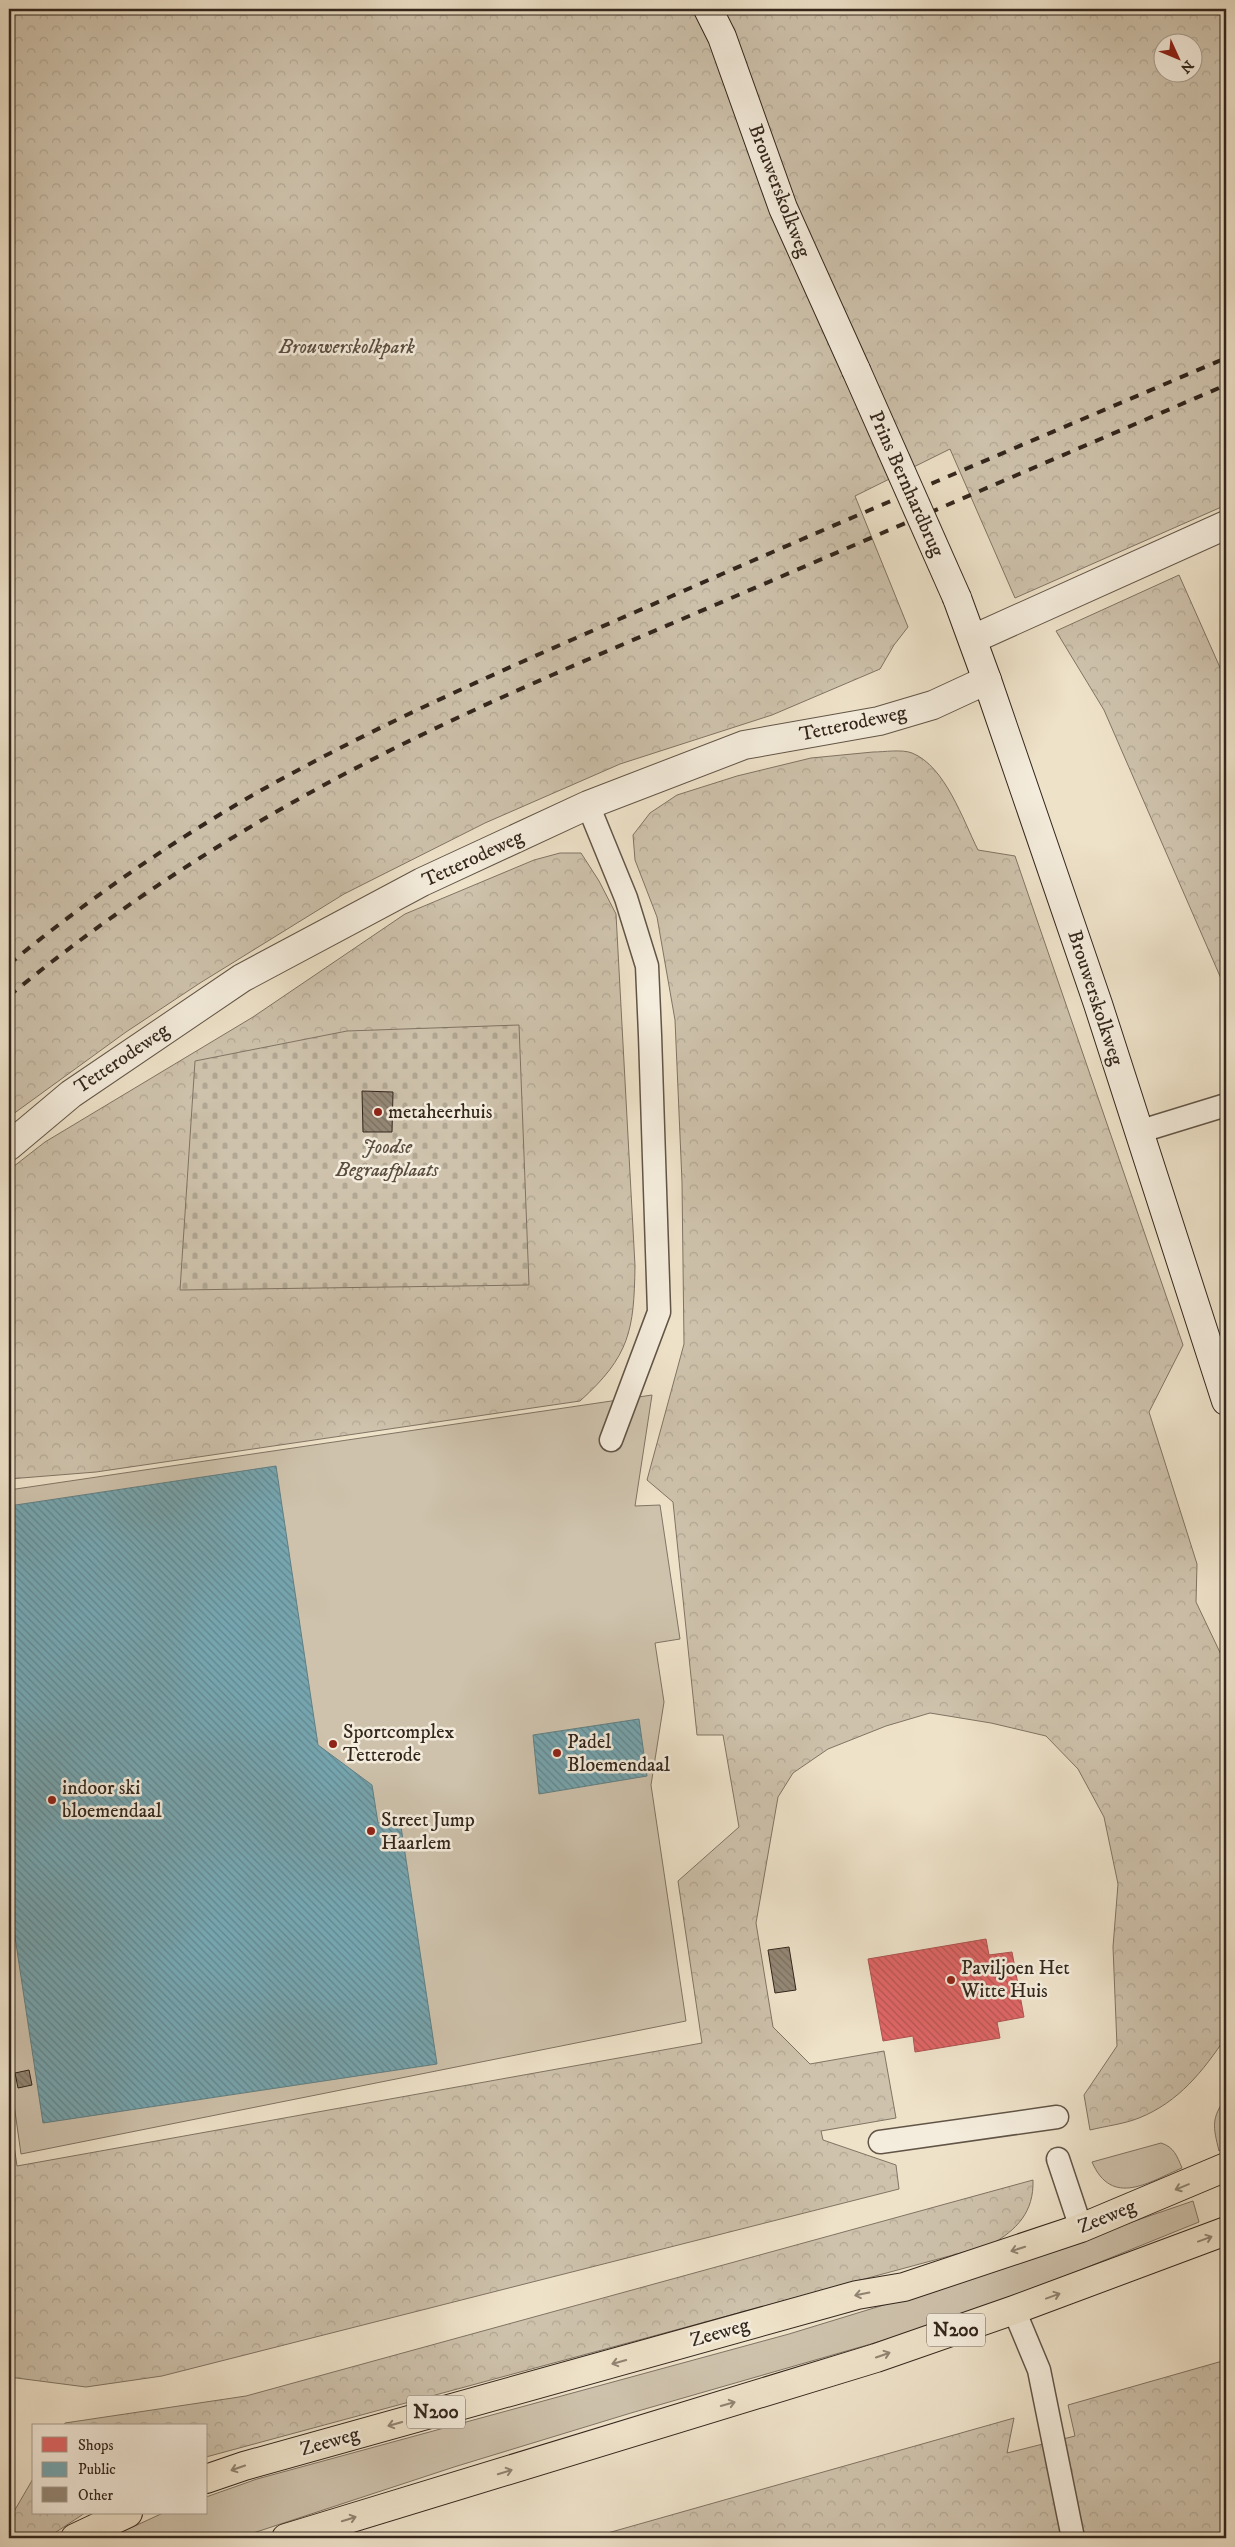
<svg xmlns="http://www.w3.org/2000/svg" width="1235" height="2547" font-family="'IM FELL DW Pica',serif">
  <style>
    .grass { fill: #cec2ac; stroke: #807464 }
    .forest { fill: url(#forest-crowns); stroke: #807464; fill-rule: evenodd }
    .cemetery { fill: url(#cemetery-stones); stroke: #807464 }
    .shops { fill: url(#shops-back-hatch); stroke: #ac5350 }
    .public { fill: url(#public-back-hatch); stroke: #627f83 }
    .building { fill: url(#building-back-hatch); stroke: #33261c }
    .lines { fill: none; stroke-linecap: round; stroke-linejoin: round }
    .lane-casing { stroke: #625547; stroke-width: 25 }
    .street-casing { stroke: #625547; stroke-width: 30 }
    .secondary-casing { stroke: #33261c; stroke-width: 30 }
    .primary-casing { stroke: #33261c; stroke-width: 30 }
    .lane { stroke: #f4ecdc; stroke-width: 22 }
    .street { stroke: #f4ecdc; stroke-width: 28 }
    .secondary { stroke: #f4ecdc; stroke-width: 28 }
    .primary { stroke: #eee2c9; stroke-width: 28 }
    .rail { stroke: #33261c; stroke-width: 4; stroke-dasharray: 9 9; stroke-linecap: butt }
    .secondary-bridge-casing { stroke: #33261c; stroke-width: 30; stroke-linecap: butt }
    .secondary-bridge { stroke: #f4ecdc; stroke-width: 28 }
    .oneway { stroke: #908472 }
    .poi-dot { fill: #8f2418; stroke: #f4ecdc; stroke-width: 2 }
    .labels { text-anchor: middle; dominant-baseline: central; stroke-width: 5; stroke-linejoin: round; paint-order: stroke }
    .shield { fill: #f4ecdc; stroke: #6d6156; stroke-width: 1 }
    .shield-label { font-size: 19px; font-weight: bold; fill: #33261c }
    .street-label { font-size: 20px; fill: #33261c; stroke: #f4ecdc }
    .park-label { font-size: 20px; font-style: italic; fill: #5a4d40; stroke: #f4ecdc }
    .poi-label { font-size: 20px; fill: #33261c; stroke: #f4ecdc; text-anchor: start }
  </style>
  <defs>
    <pattern id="forest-crowns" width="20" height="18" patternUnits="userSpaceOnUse" patternTransform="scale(1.25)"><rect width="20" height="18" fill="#cec2ac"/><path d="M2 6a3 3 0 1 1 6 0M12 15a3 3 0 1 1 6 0" fill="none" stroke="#b1a793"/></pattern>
    <pattern id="cemetery-stones" width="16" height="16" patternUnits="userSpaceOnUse" patternTransform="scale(1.25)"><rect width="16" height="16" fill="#cec2ac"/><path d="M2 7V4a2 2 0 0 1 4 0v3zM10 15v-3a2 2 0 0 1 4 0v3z" fill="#b1a793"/></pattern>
    <pattern id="shops-back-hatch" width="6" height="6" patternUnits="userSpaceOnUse" patternTransform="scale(1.25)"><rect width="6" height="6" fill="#e06666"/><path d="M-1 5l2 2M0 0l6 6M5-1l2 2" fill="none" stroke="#b65453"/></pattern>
    <pattern id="public-back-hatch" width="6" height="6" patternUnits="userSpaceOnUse" patternTransform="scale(1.25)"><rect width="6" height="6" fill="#76a5af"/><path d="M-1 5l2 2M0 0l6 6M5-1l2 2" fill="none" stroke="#61868e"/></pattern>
    <pattern id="building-back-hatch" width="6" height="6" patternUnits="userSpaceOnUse" patternTransform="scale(1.25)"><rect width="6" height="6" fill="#948876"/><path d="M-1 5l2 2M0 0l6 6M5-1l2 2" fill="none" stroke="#796f60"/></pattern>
  </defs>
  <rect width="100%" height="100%" fill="#eee2c9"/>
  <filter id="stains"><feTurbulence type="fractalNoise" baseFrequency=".004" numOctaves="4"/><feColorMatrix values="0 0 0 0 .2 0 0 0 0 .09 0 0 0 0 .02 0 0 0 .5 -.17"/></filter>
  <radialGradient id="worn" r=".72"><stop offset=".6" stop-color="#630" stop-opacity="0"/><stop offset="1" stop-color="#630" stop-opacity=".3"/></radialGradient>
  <g class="grass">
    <polygon points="652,1395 635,1506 660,1505 680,1639 655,1643 664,1702 651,1785 686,2021 21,2154 9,2069 9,1490"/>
    <path d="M1226,2097V2147L1219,2151C1213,2126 1211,2119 1226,2097Z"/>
    <path d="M1161,2143C1174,2147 1177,2156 1182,2168C1149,2182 1112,2208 1092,2162Z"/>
    <polygon points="1193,2201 1199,2222 1026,2292 902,2335 631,2413 454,2467 238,2538 109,2538 163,2513 206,2513 206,2497 257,2479 789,2334 936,2289"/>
  </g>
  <g class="forest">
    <path d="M9,9H1226V505L1015,598L950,449L855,496L908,627L894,645L880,669L772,715L620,764L485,823L344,894L200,983L126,1032L9,1117ZM1162,42H1192V72H1162Z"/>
    <polygon points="1179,575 1226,681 1226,990 1104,710 1056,631"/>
    <path d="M873,752C884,752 902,749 912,753C945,766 963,820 978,850L1015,856L1183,1345L1149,1412L1197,1564L1196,1602L1226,1665V2037C1203,2071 1179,2102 1139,2118C1124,2124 1106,2126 1090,2130L1084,2095L1117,2046L1113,1947L1118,1884L1104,1817L1078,1769L1046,1736L991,1723L930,1713L886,1726L828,1749L793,1773L778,1797L756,1923L773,2027L810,2064L884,2051L896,2118L821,2131L823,2140L896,2165L899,2189L162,2376L86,2387L9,2377V2111L17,2166L702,2043L678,1881L739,1827L723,1735H697L673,1502L647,1480L684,1344L682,1182L675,1020L657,917L635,860L633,835L650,813L677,795L737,776L811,758Z"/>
    <path d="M560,853H581L599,881L616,914L635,1266C634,1330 630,1356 580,1401L96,1472L9,1479V1170L45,1142L253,1017L405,914L534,860Z"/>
    <path d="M1033,2180C1034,2212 1017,2230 990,2245L206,2457V2426H63L65,2423L246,2396Z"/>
    <polygon points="1226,2360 1226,2538 590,2538 1014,2418 1007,2453 1075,2436 1068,2405"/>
    <polygon points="34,2477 34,2513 85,2513 47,2538 9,2538 9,2520"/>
  </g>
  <polygon class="cemetery" points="519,1025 529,1285 180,1290 195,1061 347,1031"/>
  <polygon class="shops" points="986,1939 989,1955 1012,1952 1024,2017 997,2022 1000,2038 915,2052 913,2036 883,2041 868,1959"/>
  <g class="public">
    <polygon points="276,1466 318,1745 372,1785 378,1823 400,1820 437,2064 43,2123 9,1897 9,1506"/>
    <polygon points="639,1719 647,1776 539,1794 533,1735"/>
  </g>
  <g class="building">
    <polygon points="362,1091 393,1092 392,1132 363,1132"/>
    <polygon points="789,1947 796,1990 775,1993 768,1950"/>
    <polygon points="29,2070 32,2085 18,2088 15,2073"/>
  </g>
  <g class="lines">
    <defs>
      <g id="lane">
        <polyline points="588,805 626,898 647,966 650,1035 659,1312 611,1440"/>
        <polyline points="1138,1132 1226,1105"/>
        <polyline points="880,2142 1057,2117"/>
        <polyline points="1058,2159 1081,2228"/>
        <polyline points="1014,2310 1039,2370 1073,2538"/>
      </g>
      <g id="street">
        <polyline points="973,639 1226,525"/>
        <polyline points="9,1146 71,1094 242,978 422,882 588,805 744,745 879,721 933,705 987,680"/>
      </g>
      <g id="secondary">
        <polyline points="708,9 722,37 783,208 856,370"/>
        <polyline points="957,598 987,680 1098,1004 1226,1401"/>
      </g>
      <g id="primary">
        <polyline points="206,2479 244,2466 857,2295 904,2287 1081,2228 1226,2167"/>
        <polyline points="75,2538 128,2513"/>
        <polyline points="286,2538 876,2358 1014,2310 1226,2231"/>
      </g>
    </defs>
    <use href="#lane" class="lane-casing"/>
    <use href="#street" class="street-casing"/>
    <use href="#secondary" class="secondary-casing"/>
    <use href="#primary" class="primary-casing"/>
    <use href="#lane" class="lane"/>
    <use href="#street" class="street"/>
    <use href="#secondary" class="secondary"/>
    <use href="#primary" class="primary"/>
    <g class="rail">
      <path d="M9,964C95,894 189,829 287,776C412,708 542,653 672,596C856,515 1041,437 1226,358"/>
      <path d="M9,996C129,897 262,814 401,745C504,694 610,650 715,605C885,532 1056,458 1226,385"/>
    </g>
    <defs>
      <polyline id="secondary-bridge" points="856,370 957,598"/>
    </defs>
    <use href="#secondary-bridge" class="secondary-bridge-casing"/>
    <use href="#secondary-bridge" class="secondary-bridge"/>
  </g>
  <defs><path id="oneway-shaft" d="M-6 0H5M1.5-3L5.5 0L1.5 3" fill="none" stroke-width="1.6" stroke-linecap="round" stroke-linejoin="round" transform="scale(1.25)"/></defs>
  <g class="oneway">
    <use href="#oneway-shaft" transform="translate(1182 2187) rotate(158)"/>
    <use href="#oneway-shaft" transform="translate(1205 2239) rotate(-20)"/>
    <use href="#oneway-shaft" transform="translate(1018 2249) rotate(162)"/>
    <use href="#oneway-shaft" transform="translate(862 2294) rotate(169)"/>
    <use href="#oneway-shaft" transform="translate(1053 2296) rotate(-20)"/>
    <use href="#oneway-shaft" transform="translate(883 2355) rotate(-19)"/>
    <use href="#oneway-shaft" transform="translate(619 2362) rotate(164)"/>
    <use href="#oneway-shaft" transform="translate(728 2404) rotate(-16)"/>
    <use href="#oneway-shaft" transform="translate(395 2424) rotate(164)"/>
    <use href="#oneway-shaft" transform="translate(238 2468) rotate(161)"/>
    <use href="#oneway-shaft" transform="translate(505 2472) rotate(-17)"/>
    <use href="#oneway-shaft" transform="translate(349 2519) rotate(-17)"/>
  </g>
  <g class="poi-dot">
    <circle cx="378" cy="1112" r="5"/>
    <circle cx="333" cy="1744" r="5"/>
    <circle cx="557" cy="1753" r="5"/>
    <circle cx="52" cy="1800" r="5"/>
    <circle cx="371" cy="1831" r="5"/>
    <circle cx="951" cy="1980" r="5"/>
  </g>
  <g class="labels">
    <g class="shield">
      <rect x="927" y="2313.5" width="58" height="33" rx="4"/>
      <rect x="407" y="2395.5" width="58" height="33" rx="4"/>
    </g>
    <g class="shield-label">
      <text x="956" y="2330">N200</text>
      <text x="436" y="2412">N200</text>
    </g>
    <g class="street-label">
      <text transform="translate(779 191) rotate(69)">Brouwerskolkweg</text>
      <text transform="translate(906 484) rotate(66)">Prins Bernhardbrug</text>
      <text transform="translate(853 724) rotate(-12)">Tetterodeweg</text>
      <text transform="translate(473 859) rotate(-25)">Tetterodeweg</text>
      <text transform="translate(1095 998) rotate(72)">Brouwerskolkweg</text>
      <text transform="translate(122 1059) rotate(-34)">Tetterodeweg</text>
      <text transform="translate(1107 2217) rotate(-22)">Zeeweg</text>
      <text transform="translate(720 2333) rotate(-16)">Zeeweg</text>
      <text transform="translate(330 2442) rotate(-16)">Zeeweg</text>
    </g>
    <g class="park-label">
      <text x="347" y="347">Brouwerskolkpark</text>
      <text x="387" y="1147">Joodse<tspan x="387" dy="23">Begraafplaats</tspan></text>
    </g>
    <g class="poi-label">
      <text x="388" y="1112">metaheerhuis</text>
      <text x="343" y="1732">Sportcomplex<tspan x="343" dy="23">Tetterode</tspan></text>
      <text x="567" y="1742">Padel<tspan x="567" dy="23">Bloemendaal</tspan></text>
      <text x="62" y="1788">indoor ski<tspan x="62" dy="23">bloemendaal</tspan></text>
      <text x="381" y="1820">Street Jump<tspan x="381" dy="23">Haarlem</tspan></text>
      <text x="961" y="1968">Paviljoen Het<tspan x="961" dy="23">Witte Huis</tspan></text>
    </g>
  </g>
  <rect width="1235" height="2547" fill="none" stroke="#eee2c9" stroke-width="30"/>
  <rect x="10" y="10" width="1215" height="2527" fill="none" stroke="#33261c" stroke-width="2.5"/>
  <rect x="15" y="15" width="1205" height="2517" fill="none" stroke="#33261c"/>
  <rect x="32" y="2424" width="175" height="90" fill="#f4ecdc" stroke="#a79d8f"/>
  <rect x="42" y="2437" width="25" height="15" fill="#e06666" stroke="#a79d8f"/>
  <text x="78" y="2450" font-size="15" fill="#33261c">Shops</text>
  <rect x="42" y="2462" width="25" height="15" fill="#76a5af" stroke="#a79d8f"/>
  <text x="78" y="2474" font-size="15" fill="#33261c">Public</text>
  <rect x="42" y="2487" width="25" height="15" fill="#948876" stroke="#a79d8f"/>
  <text x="78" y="2500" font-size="15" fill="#33261c">Other</text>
  <g transform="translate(1178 58) rotate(134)"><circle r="24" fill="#f4ecdc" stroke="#a79d8f"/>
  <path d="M0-4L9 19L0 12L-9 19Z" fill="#8f2418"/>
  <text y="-8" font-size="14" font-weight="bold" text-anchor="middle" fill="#33261c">N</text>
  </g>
  <rect width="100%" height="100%" filter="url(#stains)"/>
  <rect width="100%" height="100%" fill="url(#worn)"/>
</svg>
